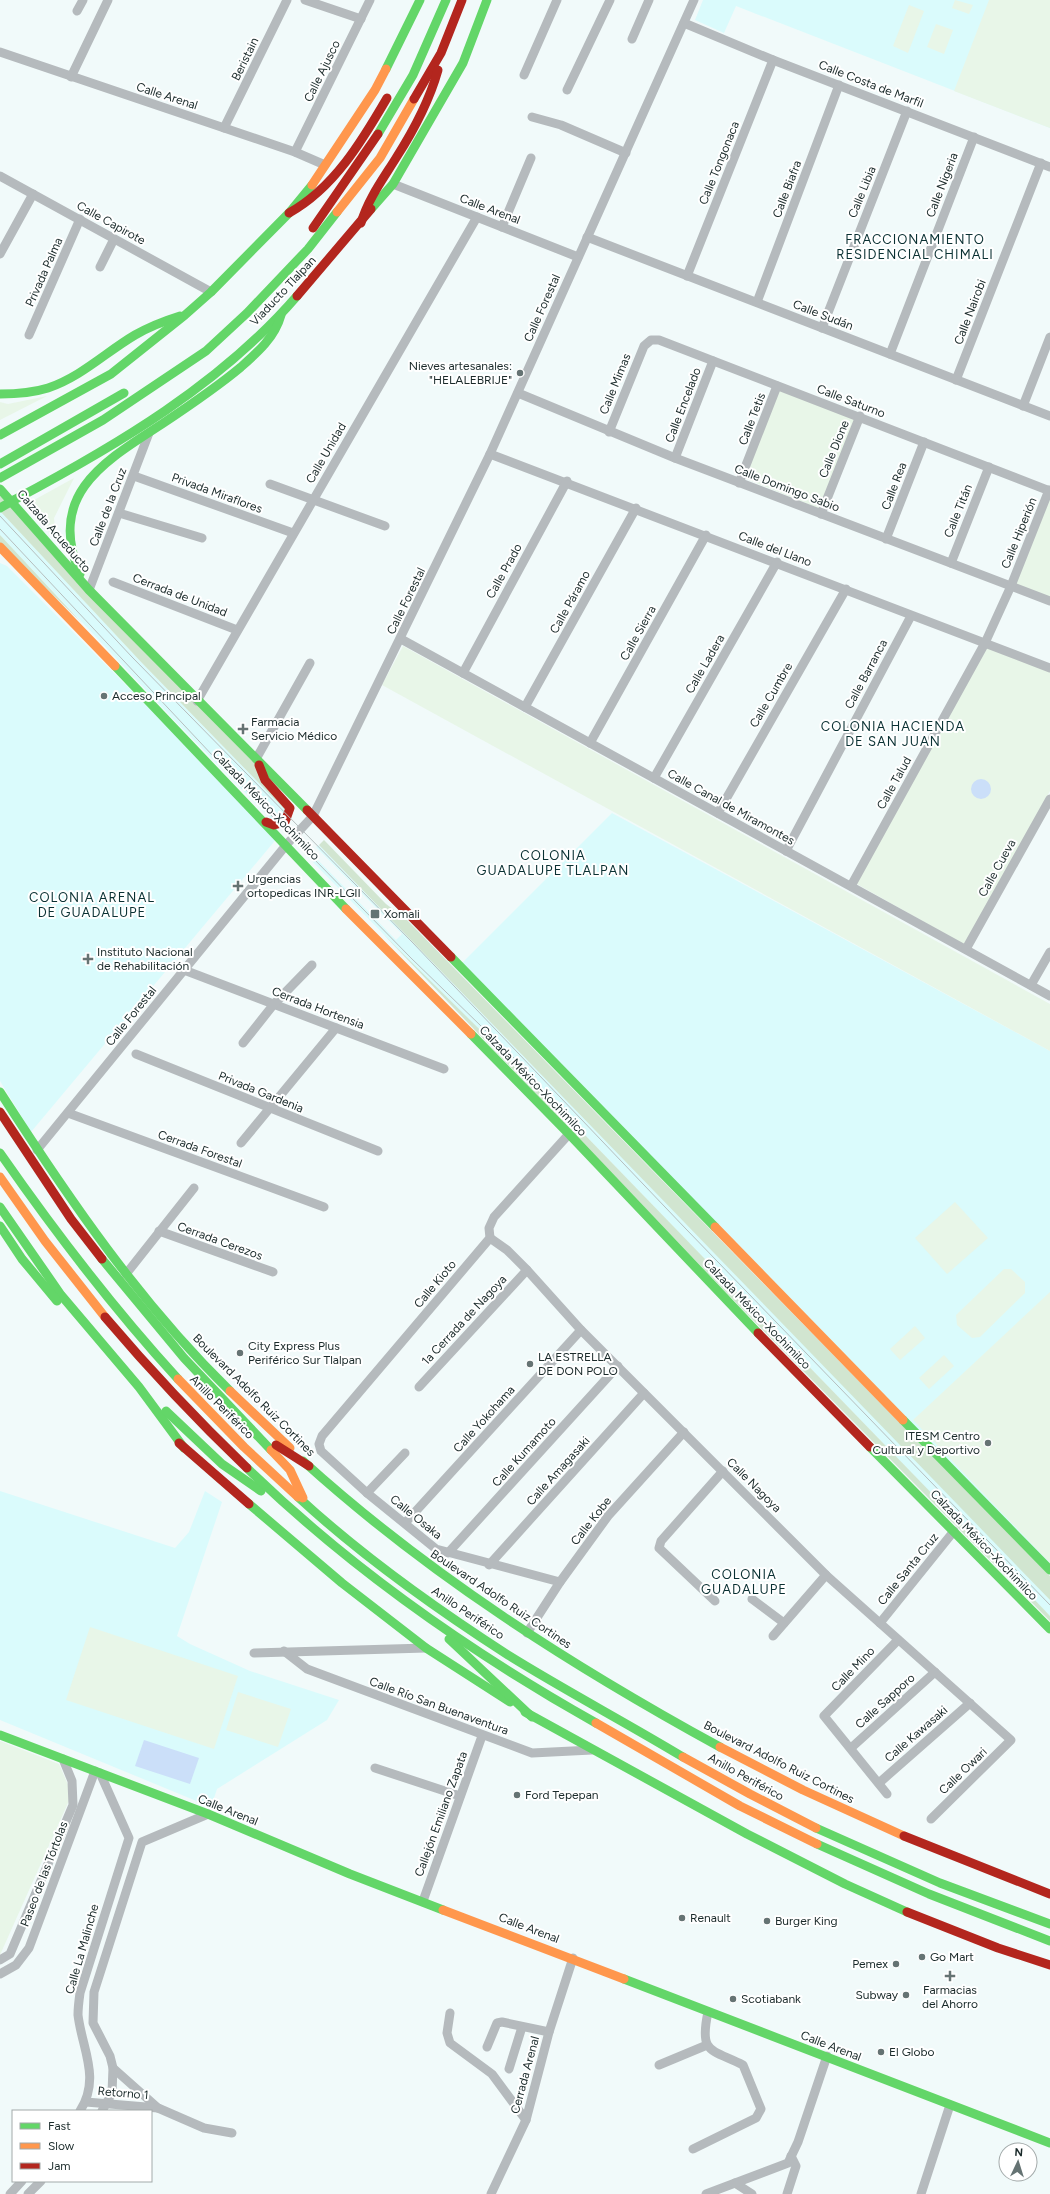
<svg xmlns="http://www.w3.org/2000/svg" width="1050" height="2194" font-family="Figtree,sans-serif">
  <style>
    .built { fill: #dafbfc }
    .green { fill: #e8f6e8 }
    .forest { fill: #d1e5d0 }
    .water { fill: #cbdff9 }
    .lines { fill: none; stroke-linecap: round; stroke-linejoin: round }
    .street { stroke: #b5babd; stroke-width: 9 }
    .fast { stroke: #63d668; stroke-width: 9 }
    .slow { stroke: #ff974d; stroke-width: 9 }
    .jam { stroke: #b3261e; stroke-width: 9 }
    .tram { stroke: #b6bebe; stroke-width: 1 }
    .fast-bridge { stroke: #63d668; stroke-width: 9 }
    .poi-dot { fill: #657373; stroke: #fff; stroke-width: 1.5 }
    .labels { text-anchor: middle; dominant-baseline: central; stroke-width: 4; stroke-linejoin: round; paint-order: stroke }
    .street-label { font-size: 12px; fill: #1a2a2a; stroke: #fff }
    .poi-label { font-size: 12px; fill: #1a2a2a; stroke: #fff; text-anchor: start }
    .neighbourhood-label { font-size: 13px; letter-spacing: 1px; fill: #0a3133; stroke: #fff }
  </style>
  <rect width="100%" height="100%" fill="#f1fafa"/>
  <g class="built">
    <polygon points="703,0 1050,0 1050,128 736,6 724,33 695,20"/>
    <polygon points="0,511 142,663 286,811 274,822 175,721 0,535"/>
    <polygon points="0,563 7,566 278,837 31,1132 0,1081"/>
    <polygon points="612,813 1050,1051 1050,1570 459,966"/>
    <polygon points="319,845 1022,1570 1050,1600 1050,1616 555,1104 449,1001 307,856 310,853 313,855 396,940 402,934 316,847"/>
    <polygon points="0,1491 175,1548 189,1532 205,1491 222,1502 177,1636 190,1644 250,1671 339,1700 327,1720 217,1789 211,1807 0,1720"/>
  </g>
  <g class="green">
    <polygon points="955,0 973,5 969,14 952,8"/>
    <polygon points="989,0 1050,0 1050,128 954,91"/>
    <polygon points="909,5 924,11 908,53 893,46"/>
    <polygon points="936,24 953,30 944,54 927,47"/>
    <polygon points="781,386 858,417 820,509 744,478"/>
    <polygon points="47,396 0,420 0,402 8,404"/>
    <polygon points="74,478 54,518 56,539 25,505"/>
    <polygon points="1050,492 1050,599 1012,585"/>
    <polygon points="403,646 1050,1004 1050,1051 382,685"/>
    <polygon points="987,648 1050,670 1050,791 965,945 855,883"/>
    <polygon points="955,1202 988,1238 947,1274 915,1238"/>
    <polygon points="1004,1269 1011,1269 1025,1282 1025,1293 980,1337 972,1338 957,1325 956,1315"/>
    <polygon points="1050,1292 1050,1563 913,1420"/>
    <polygon points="915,1326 925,1338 900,1360 890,1349"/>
    <polygon points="944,1355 954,1366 929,1389 919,1378"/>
    <polygon points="90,1627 238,1676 214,1749 66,1700"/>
    <polygon points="238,1692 291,1709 278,1747 226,1730"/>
    <polygon points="0,1741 59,1764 72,1794 0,1955"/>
  </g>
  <g class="forest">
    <polygon points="0,494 256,761 288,813 142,663 0,511"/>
    <polygon points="0,535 82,623 0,544"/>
    <polygon points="324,840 386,904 405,918 1050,1576 1050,1600 319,845"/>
    <polygon points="382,933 555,1104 1034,1599 1050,1616 1050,1621 739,1306"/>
  </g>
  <g class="water">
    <circle cx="981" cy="789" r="10"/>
    <polygon points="144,1740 199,1758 190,1784 135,1766"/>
  </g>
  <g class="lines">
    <g class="street">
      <polyline points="305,0 361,19"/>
      <polyline points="77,11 83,0"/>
      <polyline points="684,23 773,60 1050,167"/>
      <polyline points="632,39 649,0"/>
      <polyline points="0,52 295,152 325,165"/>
      <polyline points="524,75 557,0"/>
      <polyline points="71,77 108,0"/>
      <polyline points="567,90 610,0"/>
      <polyline points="532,117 561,125 626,153"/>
      <polyline points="224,128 287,0"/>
      <polyline points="295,152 370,0"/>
      <polyline points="0,176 211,292"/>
      <polyline points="393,184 578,257"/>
      <polyline points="502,227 531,158"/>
      <polyline points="587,237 1050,416"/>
      <polyline points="0,254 33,194"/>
      <polyline points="100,267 114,239"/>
      <polyline points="687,276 773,60"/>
      <polyline points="757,302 839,85"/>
      <polyline points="822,328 907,111"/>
      <polyline points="29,335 80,219"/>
      <polyline points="890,354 974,137"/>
      <polyline points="956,380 1041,163"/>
      <polyline points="518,393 675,458 1050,601"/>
      <polyline points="1023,406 1050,337"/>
      <polyline points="609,432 644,346 651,340 659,340 1050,491"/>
      <polyline points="490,454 1050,668"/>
      <polyline points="675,458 713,361"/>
      <polyline points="134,476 293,533"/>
      <polyline points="739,483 777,386"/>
      <polyline points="270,484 385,526"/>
      <polyline points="119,513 202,538"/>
      <polyline points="821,514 860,416"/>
      <polyline points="886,539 924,442"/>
      <polyline points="951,563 989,467"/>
      <polyline points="113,582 237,630"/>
      <polyline points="89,590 149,433"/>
      <polyline points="401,639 1050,996"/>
      <polyline points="463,673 567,481"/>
      <polyline points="197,701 477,217"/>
      <polyline points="525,707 636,508"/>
      <polyline points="590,743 706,535"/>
      <polyline points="256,759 310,663"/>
      <polyline points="654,778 777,562"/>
      <polyline points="718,813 846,589"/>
      <polyline points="786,851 911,616"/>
      <polyline points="851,886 985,643 1011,586 1049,490"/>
      <polyline points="966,949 1050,799"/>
      <polyline points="184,970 444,1069"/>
      <polyline points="1031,985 1050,952"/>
      <polyline points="243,1043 274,1004 312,965"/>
      <polyline points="136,1054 378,1151"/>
      <polyline points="68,1113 324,1207"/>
      <polyline points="241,1143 336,1028"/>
      <polyline points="37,1150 287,844 313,816 490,454 694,0"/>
      <polyline points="159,1231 273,1272"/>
      <polyline points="490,1238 507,1250 527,1270 581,1330 826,1575 1011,1740 931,1819"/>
      <polyline points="126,1274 194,1188"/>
      <polyline points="419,1387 527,1270"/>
      <polyline points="367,1493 405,1453"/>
      <polyline points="405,1523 581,1330"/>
      <polyline points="448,1553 618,1366"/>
      <polyline points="489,1565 644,1393"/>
      <polyline points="560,1582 436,1549 367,1493 321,1451 319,1444 322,1436 490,1238 489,1228 494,1217 569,1134"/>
      <polyline points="752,1599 784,1623"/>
      <polyline points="715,1601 659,1548 661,1541 723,1471"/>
      <polyline points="880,1623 954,1531"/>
      <polyline points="527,1633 560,1582 608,1516 684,1432"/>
      <polyline points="773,1636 826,1575"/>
      <polyline points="284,1651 307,1669 532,1753 592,1750"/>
      <polyline points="254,1653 426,1648"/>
      <polyline points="851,1748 935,1672"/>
      <polyline points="375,1768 460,1796"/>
      <polyline points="879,1783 970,1703"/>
      <polyline points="887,1794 824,1716 898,1640"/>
      <polyline points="423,1901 482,1736"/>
      <polyline points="0,1960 10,1954 73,1805 72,1781 63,1759"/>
      <polyline points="0,1974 16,1965 29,1948 95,1771"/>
      <polyline points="450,2013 447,2033 450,2043 492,2074 526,2120"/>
      <polyline points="487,2047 497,2023 502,2022 549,2032"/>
      <polyline points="659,2065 707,2045"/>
      <polyline points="113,2068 158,2108 204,2128 232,2133"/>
      <polyline points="509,2069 522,2027"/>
      <polyline points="86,2102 158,2108"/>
      <path d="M80,2111C101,2078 82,2049 78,2015C78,2008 79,2000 80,1993L129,1838L100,1773"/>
      <polyline points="102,2111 112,2093 113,2068 110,2056 93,2023 94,1992 142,1842 208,1814"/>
      <path d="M693,2149L756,2118L761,2109L743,2065C711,2049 699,2054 708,2012"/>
      <polyline points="735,2183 752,2194"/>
      <polyline points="10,2194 22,2181"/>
      <polyline points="28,2194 41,2181"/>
      <polyline points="491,2194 526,2120 549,2032 573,1958"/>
      <polyline points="706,2194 788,2163 798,2142 827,2056"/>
      <polyline points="787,2194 796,2166 791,2156"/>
      <polyline points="921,2194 950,2105"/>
    </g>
    <g class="fast">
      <polyline points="386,69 420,0"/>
      <polyline points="378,134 413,75 446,0"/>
      <polyline points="371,209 393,184 463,63 487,0"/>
      <path d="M0,394C17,394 32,393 48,388C81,377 106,352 135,335C149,327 164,321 180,316"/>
      <polyline points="0,435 111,374 185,315 211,292 289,213 312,185"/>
      <polyline points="0,464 124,393"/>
      <polyline points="0,478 103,420 206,351 247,313 308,249 337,212"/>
      <polyline points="0,489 89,590 307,810"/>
      <path d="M14,500C116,446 221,384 297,296"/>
      <path d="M80,574C46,494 105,461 162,424C189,406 216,388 241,367C258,352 275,337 281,315"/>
      <polyline points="115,666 346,909"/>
      <polyline points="451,957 715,1227"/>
      <polyline points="471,1034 569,1134 758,1333"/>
      <path d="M0,1092C69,1199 139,1302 230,1391"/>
      <path d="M0,1153C55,1232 113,1308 178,1379"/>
      <polyline points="0,1207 61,1295 139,1387 184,1448"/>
      <polyline points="0,1226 22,1259 57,1301"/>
      <polyline points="102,1259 184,1358 271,1450"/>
      <polyline points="166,1411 222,1464 261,1491"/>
      <polyline points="903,1420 1050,1570"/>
      <polyline points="870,1447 1050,1629"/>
      <path d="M303,1461C429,1575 572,1666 720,1747"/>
      <path d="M247,1468C351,1569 470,1652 596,1723"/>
      <path d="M298,1497C362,1556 435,1608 508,1655C566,1691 625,1722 683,1757"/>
      <polyline points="249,1504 342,1583 426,1648 510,1702"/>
      <polyline points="449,1639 532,1717"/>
      <polyline points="525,1712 747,1834 845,1884 907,1912"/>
      <polyline points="0,1735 208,1814 350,1874 443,1910"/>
      <polyline points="816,1828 940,1883 1050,1924"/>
      <polyline points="817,1844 929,1894 1050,1941"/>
      <polyline points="624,1979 1050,2143"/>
    </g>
    <g class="slow">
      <polyline points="312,185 375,90 386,69"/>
      <polyline points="337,212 380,158 414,99"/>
      <polyline points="0,547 115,666"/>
      <polyline points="346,909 471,1034"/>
      <polyline points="0,1177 45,1241 105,1317"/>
      <polyline points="715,1227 903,1420"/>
      <polyline points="178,1379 244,1447 298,1497"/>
      <polyline points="230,1391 290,1448"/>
      <polyline points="271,1450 290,1470 303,1498"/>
      <polyline points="596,1723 740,1806 817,1844"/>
      <polyline points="720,1747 803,1790 904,1836"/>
      <polyline points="683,1757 750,1794 816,1828"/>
      <polyline points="443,1910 624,1979"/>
    </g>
    <g class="jam">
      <polyline points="414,99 441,53 462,0"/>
      <path d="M289,213C334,188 362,141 387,98"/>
      <path d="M361,223C368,199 383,179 396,158C414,130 429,102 438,70"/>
      <polyline points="313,228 378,134"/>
      <polyline points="297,296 371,209"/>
      <polyline points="259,765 265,780 290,808 285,822 274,825 266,822"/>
      <polyline points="307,810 451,957"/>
      <polyline points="0,1112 71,1219 102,1259"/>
      <path d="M105,1317C150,1370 197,1420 247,1468"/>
      <polyline points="758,1333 870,1447"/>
      <polyline points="179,1443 249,1504"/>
      <polyline points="276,1445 309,1466"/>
      <polyline points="904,1836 1050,1894"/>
      <polyline points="907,1912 998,1948 1050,1965"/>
    </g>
    <g class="tram">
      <polyline points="0,516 132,657 413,943 686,1229 1050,1605"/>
      <polyline points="0,529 214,757 411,958 516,1060"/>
    </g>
    <polyline class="fast-bridge" points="0,508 14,500"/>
  </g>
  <g class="poi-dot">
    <circle cx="520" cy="373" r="4"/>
    <circle cx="104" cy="696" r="4"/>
    <path d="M241 723h4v4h4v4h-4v4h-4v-4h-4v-4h4z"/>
    <path d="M236 880h4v4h4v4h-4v4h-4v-4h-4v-4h4z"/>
    <rect x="370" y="909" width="10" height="10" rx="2"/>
    <path d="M86 953h4v4h4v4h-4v4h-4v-4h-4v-4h4z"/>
    <circle cx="240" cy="1353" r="4"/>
    <circle cx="530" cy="1364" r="4"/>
    <circle cx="988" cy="1443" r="4"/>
    <circle cx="517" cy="1795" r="4"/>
    <circle cx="682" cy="1918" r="4"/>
    <circle cx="767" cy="1921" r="4"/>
    <circle cx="922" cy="1957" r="4"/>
    <circle cx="896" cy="1964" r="4"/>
    <path d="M948 1970h4v4h4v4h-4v4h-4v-4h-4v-4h4z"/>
    <circle cx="906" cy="1995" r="4"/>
    <circle cx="733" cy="1999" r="4"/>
    <circle cx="881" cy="2052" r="4"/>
  </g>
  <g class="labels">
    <g class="street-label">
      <text transform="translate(245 59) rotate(-64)">Beristain</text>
      <text transform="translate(322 71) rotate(-64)">Calle Ajusco</text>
      <text transform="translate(871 84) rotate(21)">Calle Costa de Marfil</text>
      <text transform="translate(167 96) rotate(18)">Calle Arenal</text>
      <text transform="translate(719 163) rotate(-68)">Calle Tongonaca</text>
      <text transform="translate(942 185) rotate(-69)">Calle Nigeria</text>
      <text transform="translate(787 189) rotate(-69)">Calle Biafra</text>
      <text transform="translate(862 192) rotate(-68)">Calle Libia</text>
      <text transform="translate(490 209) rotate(21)">Calle Arenal</text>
      <text transform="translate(111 223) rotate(29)">Calle Capirote</text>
      <text transform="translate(44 272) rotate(-66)">Privada Palma</text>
      <text transform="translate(283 291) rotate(-47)">Viaducto Tlalpan</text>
      <text transform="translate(542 308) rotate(-66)">Calle Forestal</text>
      <text transform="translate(970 312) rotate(-69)">Calle Nairobi</text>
      <text transform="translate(823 315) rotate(21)">Calle Sudán</text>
      <text transform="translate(615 384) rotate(-68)">Calle Mimas</text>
      <text transform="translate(851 401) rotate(21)">Calle Saturno</text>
      <text transform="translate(683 405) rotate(-69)">Calle Encelado</text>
      <text transform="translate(752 419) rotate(-69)">Calle Tetis</text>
      <text transform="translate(834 449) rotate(-68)">Calle Dione</text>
      <text transform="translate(326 453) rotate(-60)">Calle Unidad</text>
      <text transform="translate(894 486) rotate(-69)">Calle Rea</text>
      <text transform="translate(787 488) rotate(21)">Calle Domingo Sabio</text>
      <text transform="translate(217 493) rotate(20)">Privada Miraflores</text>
      <text transform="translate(108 507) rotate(-69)">Calle de la Cruz</text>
      <text transform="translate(958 511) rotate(-68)">Calle Titán</text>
      <text transform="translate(54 531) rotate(49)">Calzada Acueducto</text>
      <text transform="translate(1019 533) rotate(-68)">Calle Hiperión</text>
      <text transform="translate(775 549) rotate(21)">Calle del Llano</text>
      <text transform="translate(504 571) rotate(-61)">Calle Prado</text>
      <text transform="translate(180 595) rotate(21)">Cerrada de Unidad</text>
      <text transform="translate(406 601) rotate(-64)">Calle Forestal</text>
      <text transform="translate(570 602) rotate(-61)">Calle Páramo</text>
      <text transform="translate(638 633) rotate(-61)">Calle Sierra</text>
      <text transform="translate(705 664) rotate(-60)">Calle Ladera</text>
      <text transform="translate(866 674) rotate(-62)">Calle Barranca</text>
      <text transform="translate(771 695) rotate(-60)">Calle Cumbre</text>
      <text transform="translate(894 783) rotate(-61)">Calle Talud</text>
      <text transform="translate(266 805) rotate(46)">Calzada México-Xochimilco</text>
      <text transform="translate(731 807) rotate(29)">Calle Canal de Miramontes</text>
      <text transform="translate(997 868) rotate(-61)">Calle Cueva</text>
      <text transform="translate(318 1008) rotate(21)">Cerrada Hortensia</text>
      <text transform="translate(131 1016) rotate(-51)">Calle Forestal</text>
      <text transform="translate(533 1081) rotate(46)">Calzada México-Xochimilco</text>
      <text transform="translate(261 1092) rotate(22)">Privada Gardenia</text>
      <text transform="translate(200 1149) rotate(20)">Cerrada Forestal</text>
      <text transform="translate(220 1241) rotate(20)">Cerrada Cerezos</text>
      <text transform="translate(435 1284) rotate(-50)">Calle Kioto</text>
      <text transform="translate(757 1314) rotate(46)">Calzada México-Xochimilco</text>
      <text transform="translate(464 1320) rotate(-47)">1a Cerrada de Nagoya</text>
      <text transform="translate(254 1395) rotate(45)">Boulevard Adolfo Ruiz Cortines</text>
      <text transform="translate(222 1407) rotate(45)">Anillo Periférico</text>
      <text transform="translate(484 1419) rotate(-48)">Calle Yokohama</text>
      <text transform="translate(524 1452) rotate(-48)">Calle Kumamoto</text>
      <text transform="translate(558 1471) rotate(-48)">Calle Amagasaki</text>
      <text transform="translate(754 1485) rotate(45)">Calle Nagoya</text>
      <text transform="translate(416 1517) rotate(39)">Calle Osaka</text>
      <text transform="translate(591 1521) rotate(-52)">Calle Kobe</text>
      <text transform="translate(984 1545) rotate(46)">Calzada México-Xochimilco</text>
      <text transform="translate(908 1569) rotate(-51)">Calle Santa Cruz</text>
      <text transform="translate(501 1599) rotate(34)">Boulevard Adolfo Ruiz Cortines</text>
      <text transform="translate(468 1613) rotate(34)">Anillo Periférico</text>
      <text transform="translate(853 1669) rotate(-46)">Calle Mino</text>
      <text transform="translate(885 1701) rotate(-42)">Calle Sapporo</text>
      <text transform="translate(439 1706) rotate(20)">Calle Río San Buenaventura</text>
      <text transform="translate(916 1734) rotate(-41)">Calle Kawasaki</text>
      <text transform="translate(779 1762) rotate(27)">Boulevard Adolfo Ruiz Cortines</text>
      <text transform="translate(963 1771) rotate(-44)">Calle Owari</text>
      <text transform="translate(746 1777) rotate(29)">Anillo Periférico</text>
      <text transform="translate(228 1810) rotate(22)">Calle Arenal</text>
      <text transform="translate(441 1814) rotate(-70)">Callejón Emiliano Zapata</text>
      <text transform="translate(44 1874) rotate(-69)">Paseo de las Tórtolas</text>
      <text transform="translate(529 1928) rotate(21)">Calle Arenal</text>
      <text transform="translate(82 1949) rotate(-74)">Calle La Malinche</text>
      <text transform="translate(831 2046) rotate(21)">Calle Arenal</text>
      <text transform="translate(525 2075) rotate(-75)">Cerrada Arenal</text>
      <text transform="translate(123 2093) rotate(5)">Retorno 1</text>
    </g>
    <g class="poi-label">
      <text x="512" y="366" text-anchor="end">Nieves artesanales:<tspan x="512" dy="14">"HELALEBRIJE"</tspan></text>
      <text x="112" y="696">Acceso Principal</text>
      <text x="251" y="722">Farmacia<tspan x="251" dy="14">Servicio Médico</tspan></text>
      <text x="247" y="879">Urgencias<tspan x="247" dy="14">ortopedicas INR-LGII</tspan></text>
      <text x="384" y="914">Xomali</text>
      <text x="97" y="952">Instituto Nacional<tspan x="97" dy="14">de Rehabilitación</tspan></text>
      <text x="248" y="1346">City Express Plus<tspan x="248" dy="14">Periférico Sur Tlalpan</tspan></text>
      <text x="538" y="1357">LA ESTRELLA<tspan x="538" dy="14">DE DON POLO</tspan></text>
      <text x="980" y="1436" text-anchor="end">ITESM Centro<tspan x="980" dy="14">Cultural y Deportivo</tspan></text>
      <text x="525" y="1795">Ford Tepepan</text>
      <text x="690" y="1918">Renault</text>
      <text x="775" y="1921">Burger King</text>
      <text x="930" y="1957">Go Mart</text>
      <text x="888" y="1964" text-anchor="end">Pemex</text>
      <text x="950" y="1990" text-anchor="middle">Farmacias<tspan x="950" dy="14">del Ahorro</tspan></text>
      <text x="898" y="1995" text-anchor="end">Subway</text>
      <text x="741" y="1999">Scotiabank</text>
      <text x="889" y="2052">El Globo</text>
    </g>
    <g class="neighbourhood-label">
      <text x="915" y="239">FRACCIONAMIENTO<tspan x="915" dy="15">RESIDENCIAL CHIMALI</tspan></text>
      <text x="893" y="726">COLONIA HACIENDA<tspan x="893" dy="15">DE SAN JUAN</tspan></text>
      <text x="553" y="855">COLONIA<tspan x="553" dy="15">GUADALUPE TLALPAN</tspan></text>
      <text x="92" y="897">COLONIA ARENAL<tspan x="92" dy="15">DE GUADALUPE</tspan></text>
      <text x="744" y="1574">COLONIA<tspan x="744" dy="15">GUADALUPE</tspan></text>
    </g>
  </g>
  <rect x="12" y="2110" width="140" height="72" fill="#ffffff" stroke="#a3aaaa"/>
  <rect x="20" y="2123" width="20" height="6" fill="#63d668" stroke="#a3aaaa"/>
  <text x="48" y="2130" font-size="12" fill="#1a2a2a">Fast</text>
  <rect x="20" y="2143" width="20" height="6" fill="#ff974d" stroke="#a3aaaa"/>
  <text x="48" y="2150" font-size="12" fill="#1a2a2a">Slow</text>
  <rect x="20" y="2163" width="20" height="6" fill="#b3261e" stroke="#a3aaaa"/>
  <text x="48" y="2170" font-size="12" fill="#1a2a2a">Jam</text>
  <g transform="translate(1018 2162) rotate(4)"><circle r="19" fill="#ffffff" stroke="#a3aaaa"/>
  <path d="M0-3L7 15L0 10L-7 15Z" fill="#657373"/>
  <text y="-6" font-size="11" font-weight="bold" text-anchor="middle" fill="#1a2a2a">N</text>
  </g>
</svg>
